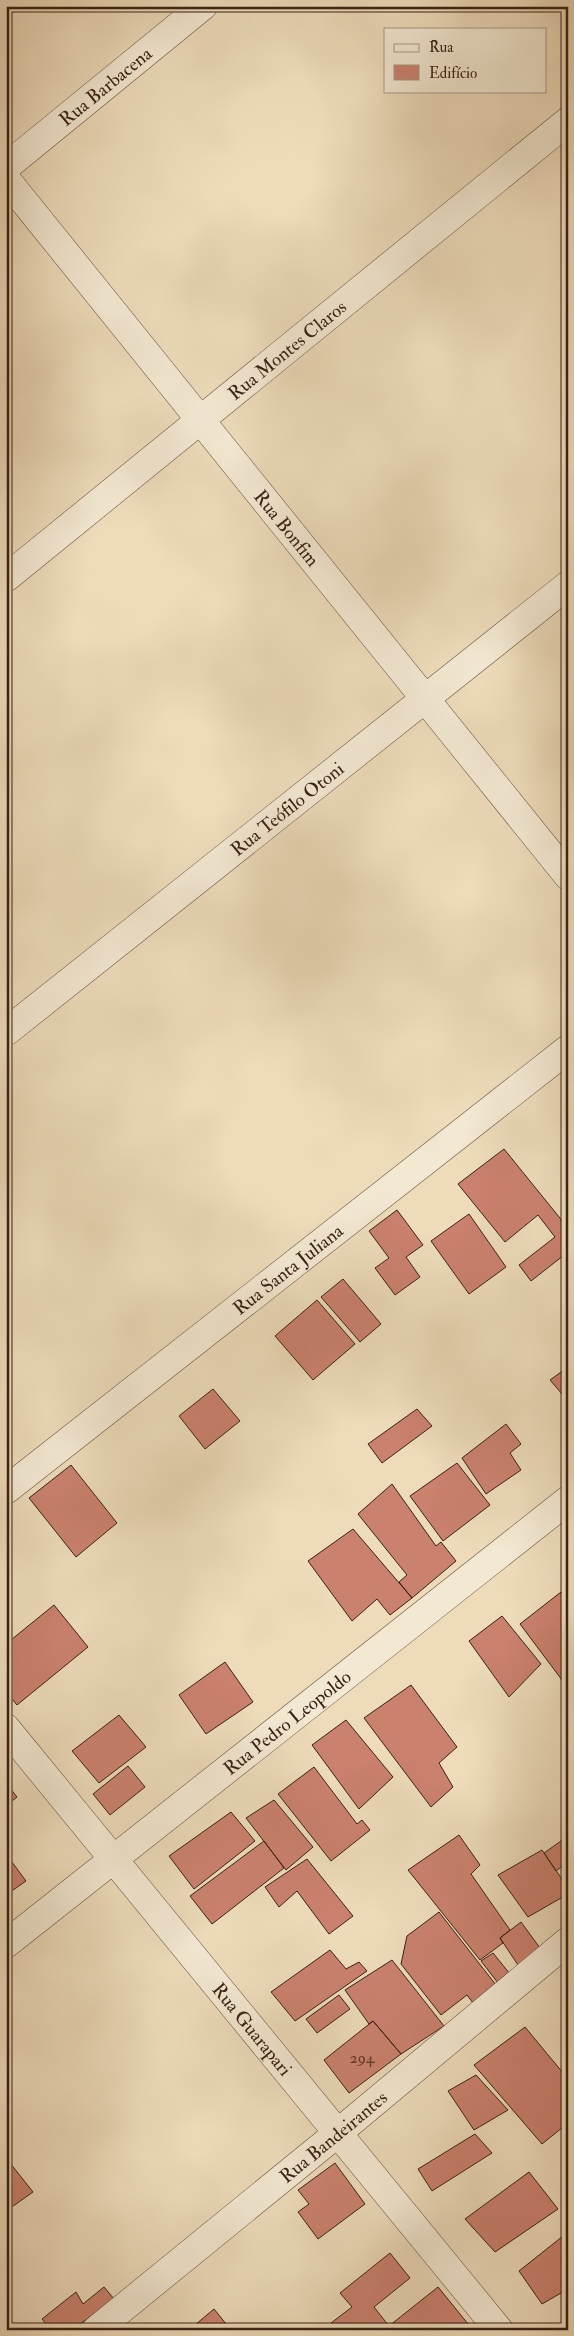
<svg xmlns="http://www.w3.org/2000/svg" width="574" height="2336" font-family="'IM FELL Double Pica',serif">
	<rect width="100%" height="100%" fill="#eddbba"/>
	<filter id="stains"><feTurbulence type="fractalNoise" baseFrequency=".004" numOctaves="4"/><feColorMatrix values="0 0 0 0 .2 0 0 0 0 .09 0 0 0 0 .02 0 0 0 .5 -.17"/></filter>
	<radialGradient id="worn" r=".72"><stop offset=".6" stop-color="#630" stop-opacity="0"/><stop offset="1" stop-color="#630" stop-opacity=".3"/></radialGradient>
	<path fill="#ca816e" stroke="#392114" d="M504,1149L568,1228V1252L531,1281L519,1265L555,1237L538,1215L505,1242L458,1184Z
		M397,1210L423,1245L406,1257L420,1277L395,1295L375,1268L389,1258L369,1231Z
		M469,1214L506,1267L469,1294L431,1241Z
		M343,1279L381,1324L360,1342L321,1297Z
		M317,1300L355,1344L313,1380L275,1336Z
		M568,1367V1401L550,1380Z
		M213,1389L240,1421L205,1449L179,1416Z
		M417,1409L432,1426L382,1463L368,1444Z
		M506,1424L521,1444L510,1453L521,1470L486,1494L462,1458Z
		M457,1463L490,1505L443,1541L410,1496Z
		M71,1465L117,1523L76,1557L29,1498Z
		M392,1484L436,1546L441,1542L456,1561L412,1598L399,1582L407,1575L358,1514Z
		M353,1529L412,1598L390,1615L377,1599L352,1621L308,1561Z
		M561,1592L568,1600V1688L520,1624Z
		M54,1605L88,1647L17,1705L6,1692V1644Z
		M502,1616L541,1664L509,1697L469,1641Z
		M225,1662L253,1702L206,1734L179,1695Z
		M411,1685L457,1747L439,1763L453,1787L431,1807L364,1718Z
		M119,1715L146,1747L99,1783L72,1751Z
		M346,1720L393,1777L359,1809L312,1745Z
		M128,1766L145,1787L110,1815L93,1794Z
		M314,1767L357,1824L362,1820L370,1830L331,1861L278,1794Z
		M6,1783L17,1797L6,1806Z
		M274,1800L313,1847L286,1870L246,1818Z
		M231,1812L255,1841L194,1889L169,1856Z
		M459,1835L480,1865L471,1874L510,1930L500,1938L503,1943L480,1960L408,1870Z
		M568,1836V1862L556,1871L544,1853Z
		M264,1841L284,1868L212,1924L190,1896Z
		M542,1850L568,1888V1894L528,1917L498,1875Z
		M6,1854L26,1881L6,1895Z
		M307,1859L353,1916L329,1934L297,1891L279,1907L265,1887Z
		M439,1912L496,1985L473,2003L467,1995L441,2015L401,1964L407,1936Z
		M521,1922L540,1948L518,1965L500,1938Z
		M330,1950L346,1969L359,1962L367,1971L295,2021L271,1992Z
		M493,1953L510,1974L498,1983L481,1961Z
		M392,1960L444,2026L401,2054L373,2021L369,2024L345,1990Z
		M339,1995L350,2009L317,2033L306,2019Z
		M373,2021L401,2054L349,2093L324,2060Z
		M525,2027L568,2079V2123L542,2144L474,2065Z
		M476,2075L508,2110L474,2130L448,2091Z
		M475,2134L492,2153L432,2191L418,2169Z
		M6,2158L33,2192L6,2211Z
		M335,2163L365,2204L318,2239L298,2212L309,2204L298,2190Z
		M529,2172L558,2209L495,2252L465,2219Z
		M563,2236L568,2242V2270L563,2276L568,2289L542,2304L519,2271Z
		M390,2253L410,2278L374,2307L389,2326L384,2330H337L331,2323L352,2307L340,2293Z
		M104,2287L114,2299L72,2330H51L42,2319L76,2292L83,2304Z
		M438,2287L473,2330H384L389,2326Z
		M214,2309L231,2330H189Z"/>
	<g fill="none" stroke-linecap="round" stroke-linejoin="round">
		<g stroke="#66503e" stroke-width="29">
			<g id="minor">
				<path id="s1" d="M6,167L203,6"/>
				<path id="s2" d="M6,179L568,876"/>
				<path id="s3" d="M6,578L568,121"/>
				<path id="s4" d="M6,1032L568,585"/>
				<path id="s5" d="M6,1490L568,1049"/>
				<path id="s6" d="M6,1728L499,2330"/>
				<path id="s7" d="M6,1944L568,1500"/>
				<path id="s8" d="M96,2330L339,2132L568,1941"/>
			</g>
		</g>
		<use href="#minor" stroke="#f3e8d2" stroke-width="28"/>
	</g>
	<g text-anchor="middle" stroke-width="4" stroke-linejoin="round" paint-order="stroke">
		<g font-size="16" fill="#5d392a">
			<text x="362" y="2063">294</text>
		</g>
		<g font-size="19" fill="#392114" stroke="#f3e8d2">
			<text dy="7" stroke="none"><textPath href="#s1" startOffset="128">Rua Barbacena</textPath></text>
			<text dy="7" stroke="none"><textPath href="#s3" startOffset="362">Rua Montes Claros</textPath></text>
			<text dy="7" stroke="none"><textPath href="#s2" startOffset="448">Rua Bonfim</textPath></text>
			<text dy="7" stroke="none"><textPath href="#s4" startOffset="359">Rua Teófilo Otoni</textPath></text>
			<text dy="7" stroke="none"><textPath href="#s5" startOffset="358">Rua Santa Juliana</textPath></text>
			<text dy="7" stroke="none"><textPath href="#s7" startOffset="358">Rua Pedro Leopoldo</textPath></text>
			<text dy="7" stroke="none"><textPath href="#s6" startOffset="389">Rua Guarapari</textPath></text>
			<text dy="7" stroke="none"><textPath href="#s8" startOffset="306">Rua Bandeirantes</textPath></text>
		</g>
	</g>
	<rect width="574" height="2336" fill="none" stroke="#eddbba" stroke-width="25"/>
	<rect x="8" y="8" width="559" height="2321" fill="none" stroke="#392114" stroke-width="2.5"/>
	<rect x="12" y="12" width="549" height="2311" fill="none" stroke="#392114"/>
	<rect x="384" y="28" width="162" height="65" fill="#f3e8d2" stroke="#a99886"/>
	<rect x="394" y="44" width="25" height="8" fill="#f3e8d2" stroke="#a99886"/>
	<text x="429" y="52" font-size="15" fill="#392114">Rua</text>
	<rect x="394" y="65" width="25" height="15" fill="#ca816e" stroke="#a99886"/>
	<text x="429" y="78" font-size="15" fill="#392114">Edifício</text>
	<rect width="100%" height="100%" filter="url(#stains)"/>
	<rect width="100%" height="100%" fill="url(#worn)"/>
</svg>
